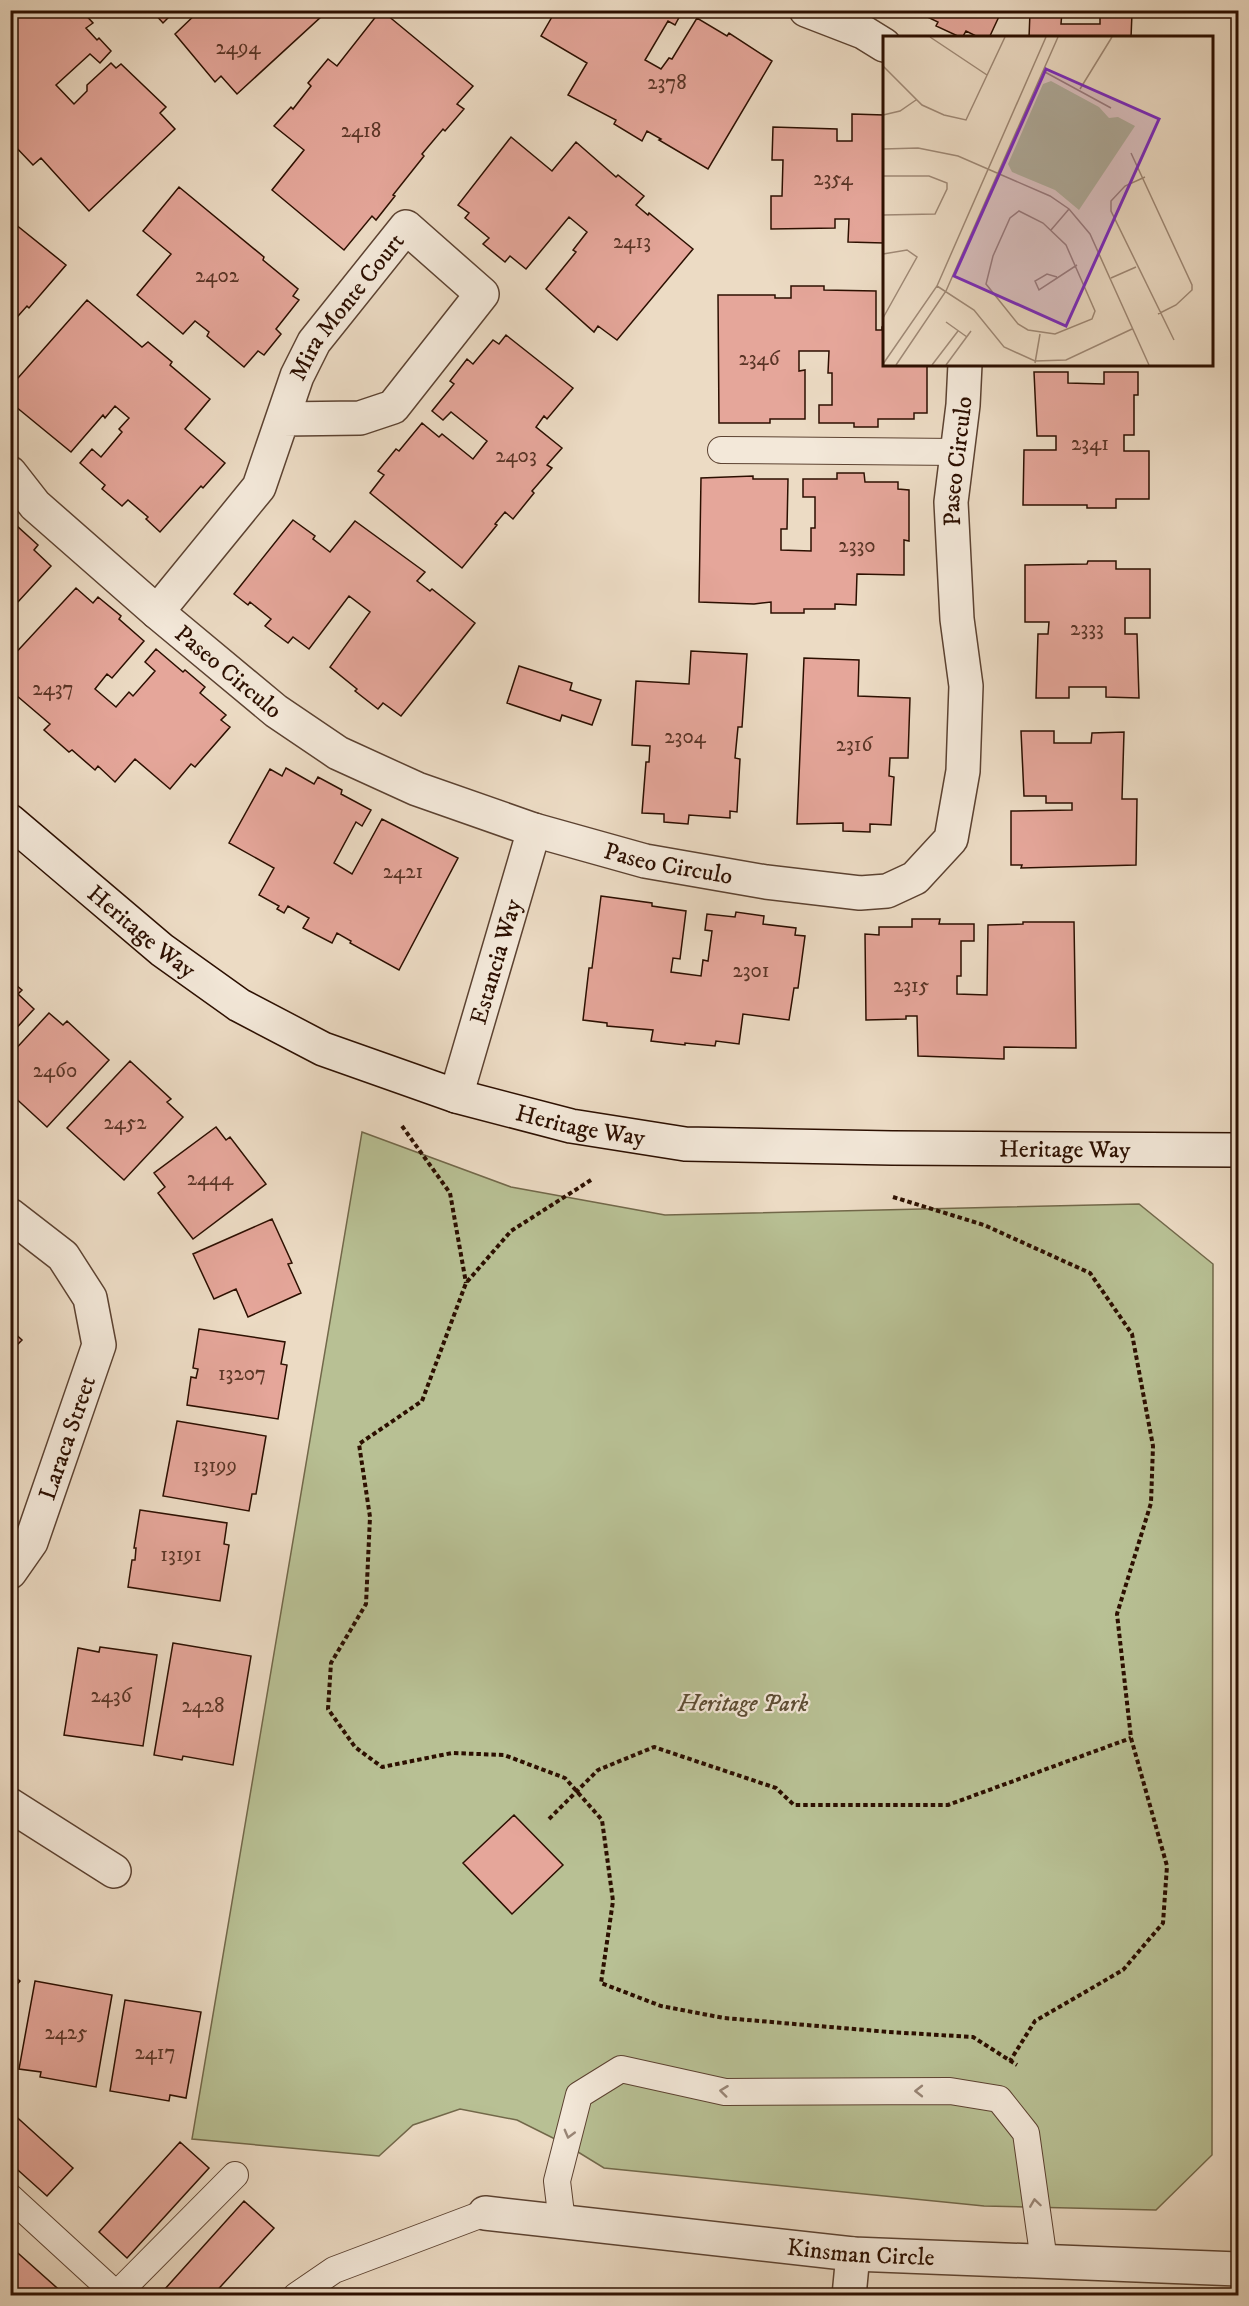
<svg xmlns="http://www.w3.org/2000/svg" width="1249" height="2306" font-family="'IM FELL DW Pica',serif">
	<rect width="100%" height="100%" fill="#ecdbc4"/>
	<filter id="stains"><feTurbulence type="fractalNoise" baseFrequency=".00333" numOctaves="4"/><feColorMatrix values="0 0 0 0 .2 0 0 0 0 .09 0 0 0 0 .02 0 0 0 .5 -.17"/></filter>
	<radialGradient id="worn" r=".72"><stop offset=".6" stop-color="#630" stop-opacity="0"/><stop offset="1" stop-color="#630" stop-opacity=".3"/></radialGradient>
	<path fill="#b8c094" stroke="#72684a" stroke-width="1.5" d="M362,1132L511,1187L665,1215L1139,1204L1213,1264L1212,2155L1156,2210L984,2206L604,2168L565,2144L517,2120L460,2109L413,2125L379,2156L192,2139Z"/>
	<path fill="#e5a69a" stroke="#2c0f00" stroke-width="1.5" d="M10,10H81L93,23L86,28L97,40L99,38L111,51L100,63L90,54L56,85L74,104L87,91V85L111,63L116,68L121,64L166,107L160,113L175,129L89,211L41,158L33,165L11,142L14,138L10,135Z
		M176,10L163,23L154,13L155,10Z
		M200,10H320L323,15L237,94L221,76L215,82L175,34Z
		M381,10L473,86L457,104L464,109L445,131L443,129L422,154L424,156L393,195L395,196L376,220L372,216L344,250L272,190L304,150L274,126L291,107L293,109L311,86L308,83L328,59L337,66Z
		M556,10H683L675,25L668,21L645,60L661,69L669,58L672,59L697,18L727,36L729,33L772,61L708,169L659,140L661,139L647,131L642,141L614,124L616,120L568,95L587,63L541,36Z
		M913,10H1002L989,38H980L966,31L962,38L936,26L938,22Z
		M1030,12H1062L1061,24H1100V12L1132,13L1131,38H1029Z
		M852,114L884,115V243L848,242L849,219H835V228L771,229V196H782L783,160H772L773,127L837,129V141H852Z
		M511,137L552,171L576,142L616,177L618,175L644,196L636,205L648,215L649,213L693,249L617,340L598,326L594,332L546,289L576,252L573,250L587,232L569,217L526,269L510,256L505,262L483,244L489,238L465,218L469,213L458,205Z
		M179,187L264,257L263,260L298,289L293,296L299,300L276,329L281,334L264,355L258,351L244,367L207,336L209,332L195,321L183,334L137,295L171,254L143,231Z
		M10,205L17,211L10,218Z
		M10,220L66,265L29,308L27,306L10,325Z
		M791,286H824V290L876,291V330H882V327H884V364H927V413H914V419H878V427H854V423H819V405H832V373H828L829,351H799V371L805,370V419H770V423H719L718,295H775V298H791Z
		M87,300L142,347L148,342L172,362L170,365L210,399L185,429L225,463L203,488L201,486L160,532L146,519L148,517L128,500L122,506L102,489L105,485L80,463L92,449L101,457L122,432L119,429L129,418L115,406L105,418L103,415L71,452L10,402V387Z
		M506,335L573,388L547,419L544,416L536,427L562,448L547,465L552,468L532,491L534,493L513,519L505,512L495,524L497,525L462,568L370,493L384,475L378,471L396,449L399,451L422,423L439,437L442,434L473,459L487,441L451,412L443,420L432,411L454,384L450,381L467,359L473,364L493,340L499,344Z
		M1034,372H1068V383L1104,384V372H1138V395H1134V435H1124V451H1149V499H1116V508H1087V505H1023L1024,450H1056V436H1037Z
		M837,473H864L865,482H898V489L909,490V541L904,540V575L857,574L856,605L835,604V609H804V613H771V602L754,604L699,602L701,478L753,476V479H788L787,529H781V550L811,551V528H815V497H803V479H837Z
		M293,520L315,536L313,539L330,552L355,521L425,572L417,581L430,591L432,589L475,623L401,716L383,703L378,709L355,691L357,689L330,667L370,612L349,596L309,649L293,637L288,643L265,626L271,619L250,602L248,605L234,594Z
		M10,524L16,528L18,527L38,545L34,550L51,566L17,603L10,597Z
		M1088,561H1116V569H1150V618H1125V634H1137L1139,698L1106,697V687H1069V698H1036L1038,634H1048L1049,622H1025V565L1087,564Z
		M76,588L93,603L98,597L121,616L119,619L144,641L112,678L107,674L95,689L116,707L129,692L133,696L155,671L145,662L156,649L183,672L185,670L205,687L200,693L226,715L221,720L230,727L195,767L191,764L170,789L135,759L115,782L98,766L95,770L72,750L69,752L44,730L50,724L10,690V659Z
		M691,651L747,654L742,727H738L735,758L740,759L737,812L730,811V818L689,815L688,824L664,822V814L642,813L646,762H649L650,746L632,745L636,681L689,684Z
		M804,658L859,660L858,696L910,698L908,758H890L889,776L894,777L891,825L870,824V832L843,831V823L797,824Z
		M519,666L572,683L570,690L601,700L592,725L562,715L560,721L507,703Z
		M1021,731H1054V743H1091L1092,733L1124,732L1122,799H1137L1136,865L1021,868L1022,865H1011V811L1072,810V803H1046V796H1024Z
		M286,768L314,784L318,777L342,790L341,794L371,810L362,826L356,822L334,863L352,874L382,819L458,858L399,970L350,943L351,941L337,933L332,943L303,928L309,918L288,906L284,913L277,909L279,906L259,895L274,868L229,843L270,769L282,776Z
		M601,896L652,903V906L686,911L680,959L673,958L671,972L701,976L703,960L708,961L712,931L705,930L707,914L735,917L736,912L764,916L763,924L796,928L795,935L805,936L798,988H794L789,1020L743,1014L739,1044L716,1041L715,1046L685,1043V1045L651,1041L653,1030L607,1026V1023L583,1020L589,968H592Z
		M912,919H940L939,924H974V941H961V976H957V994L987,995L988,925L1023,924V922H1074L1076,1048L1004,1047V1059L918,1056L917,1016H906V1019L866,1020L865,934L879,935V927H912Z
		M10,980L22,990L18,994L34,1009L10,1035Z
		M49,1013L63,1025L67,1021L109,1060L47,1127L10,1093V1055Z
		M130,1061L171,1099L167,1102L183,1117L124,1180L67,1128Z
		M216,1127L226,1140L230,1137L266,1184L193,1239L158,1193L165,1187L154,1173Z
		M272,1219L292,1263L288,1264L301,1293L248,1317L236,1289L214,1299L193,1254Z
		M10,1329L22,1340L10,1352Z
		M199,1329L285,1342L281,1364L287,1365L278,1419L187,1405L191,1377L196,1378L198,1369L193,1368Z
		M177,1421L266,1436L256,1494H252L249,1511L163,1496Z
		M140,1510L227,1523L224,1544L229,1545L220,1601L128,1587L132,1560H135L136,1548H134Z
		M173,1643L251,1656L233,1765L183,1756L182,1760L154,1755Z
		M100,1647L157,1655L143,1746L64,1735L78,1648L99,1652Z
		M514,1815L563,1865L512,1914L463,1863Z
		M10,1972L20,1981L10,1992Z
		M35,1981L112,1995L96,2087L40,2077L41,2072L19,2069Z
		M125,2000L201,2012L186,2098L170,2095L169,2101L110,2091Z
		M10,2111L73,2168L47,2196L10,2163Z
		M180,2142L209,2168L127,2258L99,2232Z
		M244,2201L274,2228L212,2296H170L164,2290Z
		M10,2246L65,2295L10,2296Z"/>
	<g fill="none" stroke-linecap="round" stroke-linejoin="round">
		<g stroke="#5c4231" stroke-width="28">
			<path id="lane" d="M721,450L958,452
				M10,2197L118,2296
				M562,2222L557,2181L579,2095L621,2069L725,2092L950,2091L999,2099L1026,2133L1044,2261
				M117,2294L235,2175
				M296,2296L334,2270L485,2213"/>
		</g>
		<g stroke="#5c4231" stroke-width="36">
			<g id="street">
				<path d="M806,10L863,32L884,45"/>
				<path id="s1" d="M10,473L35,505L157,612L276,711L338,753L417,789L534,830L645,861L766,882L860,893L887,891L915,878L951,839L963,771L966,686L957,619L951,502L963,405L965,364"/>
				<path id="s2" d="M157,612L259,487L297,376L314,342L406,227L482,294L393,407L360,418L283,419"/>
				<path id="s3" d="M456,1096L534,830"/>
				<path d="M10,1215L63,1256L90,1298L99,1345L31,1542L10,1572"/>
				<path d="M10,1805L114,1871"/>
				<path id="s4" d="M485,2213L853,2254L1238,2269"/>
				<path d="M849,2296L853,2254"/>
			</g>
		</g>
		<g stroke="#2c0f00" stroke-width="36">
			<g id="secondary">
				<path id="s5" d="M10,821L162,950L239,1005L323,1049L456,1096L571,1126L685,1144L892,1148L1238,1150"/>
			</g>
		</g>
		<path stroke="#2c0f00" stroke-width="4" stroke-dasharray="4.5 3" stroke-linecap="butt" d="M402,1126L450,1193L466,1283
			M591,1180L511,1231L466,1283L422,1401L359,1444L370,1517L366,1604L331,1663L328,1709L355,1747L382,1767L452,1753L504,1755L565,1778L602,1820L613,1901L601,1983L661,2006L724,2018L889,2032L973,2037L1017,2065
			M893,1197L984,1225L1090,1273L1132,1334L1153,1446L1151,1503L1117,1614L1131,1738L1167,1866L1163,1923L1123,1970L1035,2021L1010,2061
			M549,1819L598,1770L654,1747L776,1788L794,1805H948L1131,1738"/>
		<use href="#lane" stroke="#f3e8d9" stroke-width="26"/>
		<use href="#street" stroke="#f3e8d9" stroke-width="33"/>
		<use href="#secondary" stroke="#f3e8d9" stroke-width="33"/>
	</g>
	<defs><path id="oneway-chevron" d="M-2-3.5L2.5 0L-2 3.5" fill="none" stroke-width="1.6" stroke-linecap="round" stroke-linejoin="round" transform="scale(1.5)"/></defs>
	<g stroke="#998677">
		<use href="#oneway-chevron" transform="translate(724 2091) rotate(-173)"/>
		<use href="#oneway-chevron" transform="translate(919 2091) rotate(180)"/>
		<use href="#oneway-chevron" transform="translate(569 2134) rotate(105)"/>
		<use href="#oneway-chevron" transform="translate(1035 2203) rotate(-98)"/>
	</g>
	<g text-anchor="middle" stroke-width="4.5" stroke-linejoin="round" paint-order="stroke">
		<g font-size="21" fill="#5a3526">
			<text x="238" y="54">2494</text>
			<text x="667" y="89">2378</text>
			<text x="361" y="137">2418</text>
			<text x="833" y="185">2354</text>
			<text x="632" y="248">2413</text>
			<text x="217" y="282">2402</text>
			<text x="759" y="365">2346</text>
			<text x="1090" y="450">2341</text>
			<text x="516" y="462">2403</text>
			<text x="857" y="552">2330</text>
			<text x="1087" y="635">2333</text>
			<text x="53" y="695">2437</text>
			<text x="685" y="743">2304</text>
			<text x="854" y="751">2316</text>
			<text x="403" y="878">2421</text>
			<text x="751" y="977">2301</text>
			<text x="911" y="992">2315</text>
			<text x="55" y="1077">2460</text>
			<text x="125" y="1129">2452</text>
			<text x="210" y="1185">2444</text>
			<text x="242" y="1380">13207</text>
			<text x="215" y="1472">13199</text>
			<text x="181" y="1561">13191</text>
			<text x="111" y="1702">2436</text>
			<text x="203" y="1712">2428</text>
			<text x="66" y="2039">2425</text>
			<text x="155" y="2059">2417</text>
		</g>
		<g font-size="24" fill="#2c0f00" stroke="#f3e8d9">
			<text dy="8" stroke="none"><textPath href="#s2" startOffset="364">Mira Monte Court</textPath></text>
			<text dy="8" stroke="none"><textPath href="#s1" startOffset="1467">Paseo Circulo</textPath></text>
			<text dy="8" stroke="none"><textPath href="#s1" startOffset="296">Paseo Circulo</textPath></text>
			<text dy="8" stroke="none"><textPath href="#s1" startOffset="782">Paseo Circulo</textPath></text>
			<text dy="8" stroke="none"><textPath href="#s5" startOffset="172">Heritage Way</textPath></text>
			<text dy="8" stroke="none"><textPath href="#s3" startOffset="140">Estancia Way</textPath></text>
			<text dy="8" stroke="none"><textPath href="#s5" startOffset="658">Heritage Way</textPath></text>
			<text dy="8" stroke="none"><textPath href="#s5" startOffset="1144">Heritage Way</textPath></text>
			<text transform="translate(67 1438) rotate(-71)" y="8">Laraca Street</text>
			<text dy="8" stroke="none"><textPath href="#s4" startOffset="378">Kinsman Circle</textPath></text>
		</g>
		<g font-size="24" font-style="italic" fill="#5d4d34" stroke="#f3e8d9">
			<text x="743" y="1711">Heritage Park</text>
		</g>
	</g>
	<g transform="translate(883 36)">
		<rect width="330" height="330" fill="#ecdbc4"/>
		<path d="M168,45L216,71L226,82L235,81L252,90L196,174L172,154L129,136L125,128L160,48Z" fill="#b8c094"/>
		<path fill="none" stroke="#9f8976" stroke-width="1.5" d="M47,1L104,39M0,30L39,69L61,79L83,84L122,1M160,35L228,72M197,53L229,1M0,79L17,75L33,64M0,113L35,112L75,120L167,160L186,173L207,198L266,329M248,117L309,249V254L293,269L275,278M0,140H46L64,147V153L52,178L0,179M262,141L242,150L228,165V175L291,304M136,175L160,187L183,209L212,275L209,283L172,298L145,294L135,288L103,248L110,220L127,182ZM168,194L186,173M0,218L24,214L34,221L0,282M174,241L164,238L152,245L156,254L194,229M228,242L253,231M54,250L91,274L121,311L152,325L183,324L249,293M63,286L84,301M152,327L157,298M0,328L54,250L163,1M13,329L63,255L175,1M49,329L75,295M63,329L88,295"/>
		<path fill="#7b2cbf" fill-opacity="0.15" stroke="#7b2cbf" stroke-width="3" d="M163,33L276,83L183,290L71,240Z"/>
		<rect width="330" height="330" fill="none" stroke="#2c0f00" stroke-width="3"/>
	</g>
	<rect width="1249" height="2306" fill="none" stroke="#ecdbc4" stroke-width="36"/>
	<rect x="12" y="12" width="1225" height="2282" fill="none" stroke="#2c0f00" stroke-width="3"/>
	<rect x="18" y="18" width="1213" height="2270" fill="none" stroke="#2c0f00" stroke-width="1.5"/>
	<rect width="100%" height="100%" filter="url(#stains)"/>
	<rect width="100%" height="100%" fill="url(#worn)"/>
</svg>
